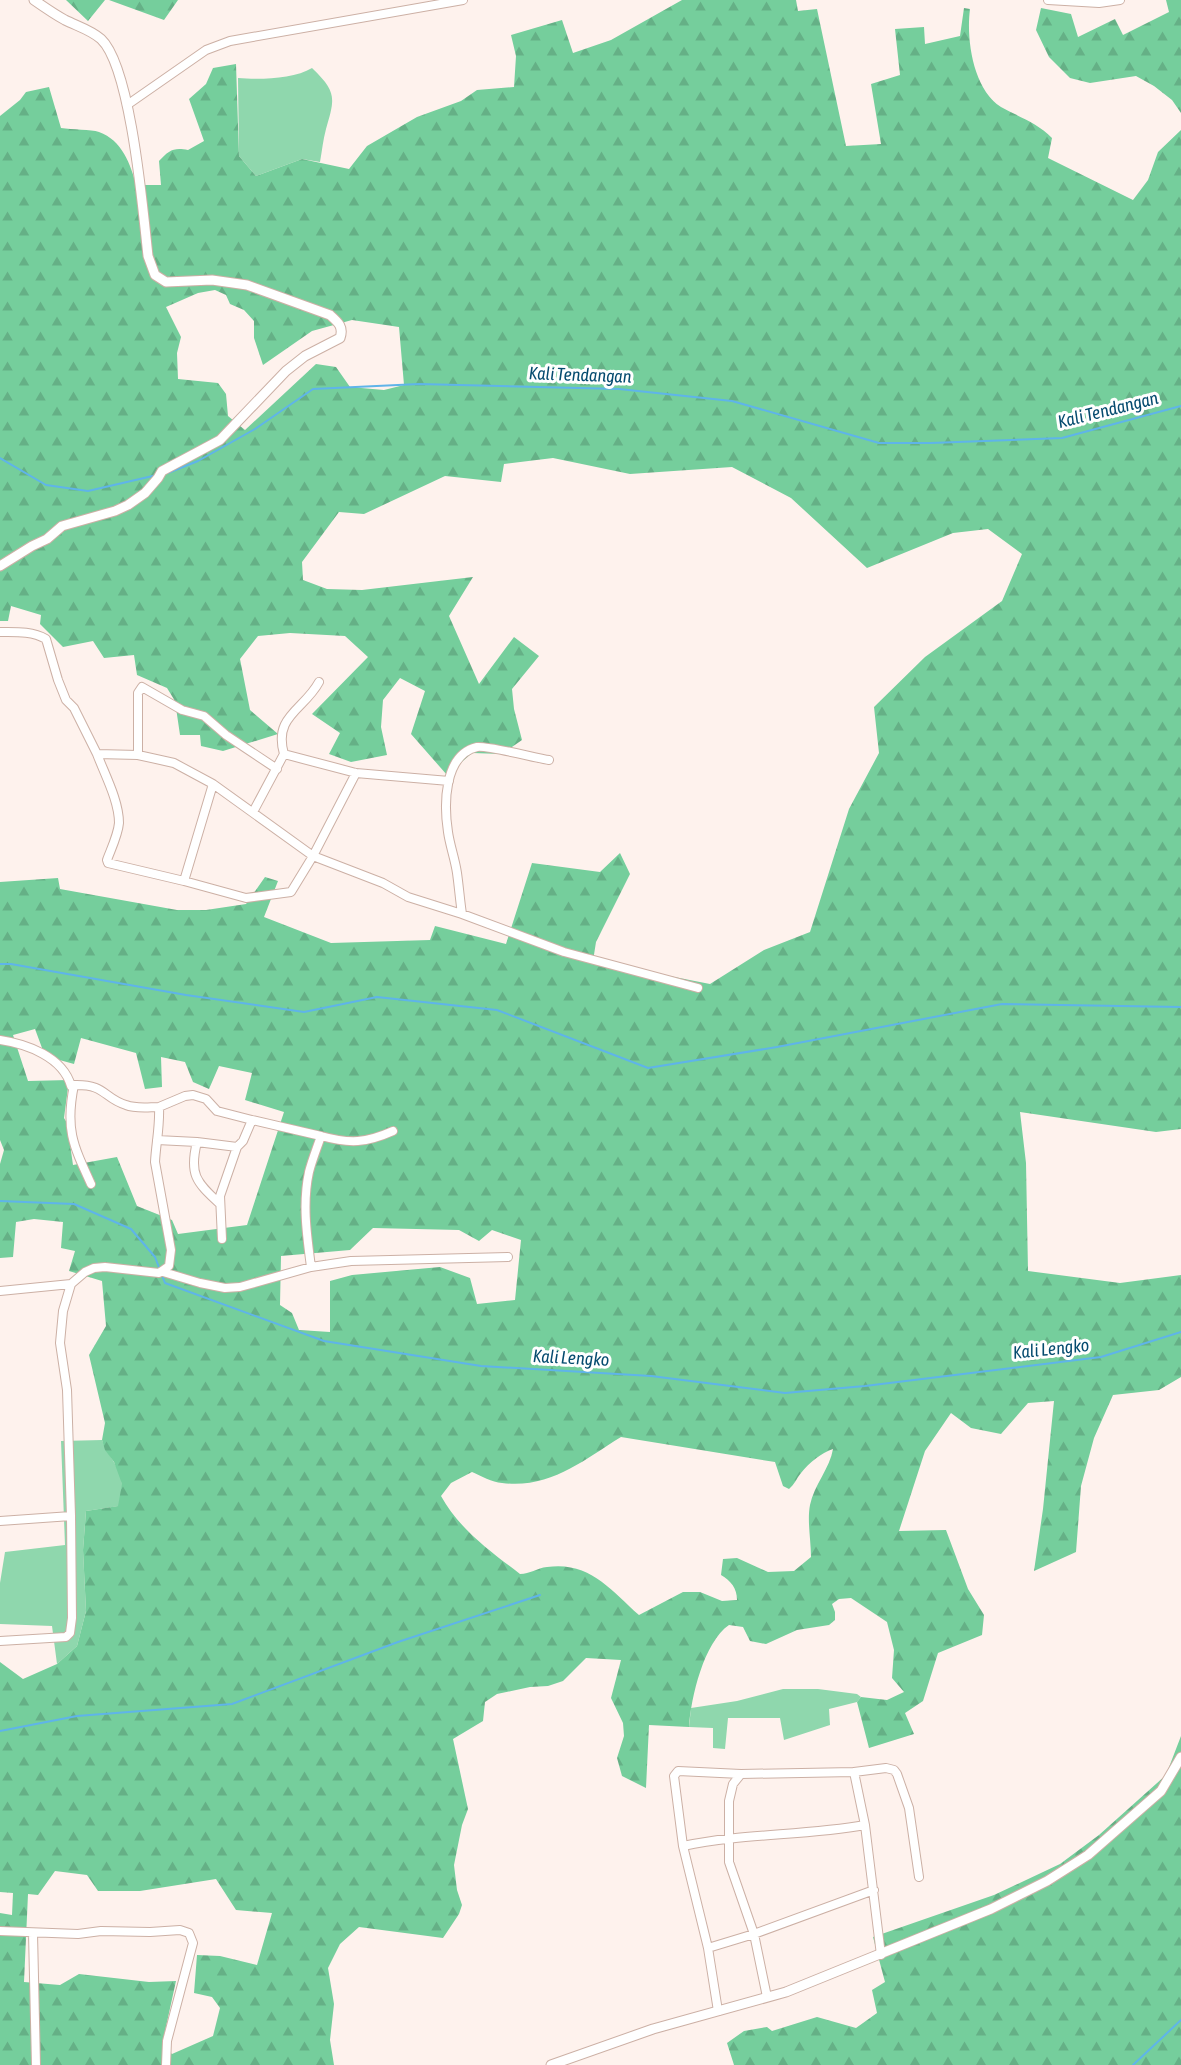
<svg xmlns="http://www.w3.org/2000/svg" width="1181" height="2065" font-family="'Asap Condensed',sans-serif">
	<defs>
		<pattern id="forest-firs" width="22" height="20" patternUnits="userSpaceOnUse" patternTransform="scale(1.5)"><rect width="22" height="20" fill="#75ce9c"/><path d="M5 1l3.5 6h-7zM16 11l3.5 6h-7z" fill="#65b086"/></pattern>
	</defs>
	<rect width="100%" height="100%" fill="#fef2ed"/>
	<path fill="#8fd7ad" d="M312,68C337,92 335,98 326,129C323,140 322,151 320,162L302,159L256,176L239,156L238,78C259,80 294,79 312,68Z
		M102,1440C107,1455 123,1470 122,1486C122,1492 120,1500 119,1506L86,1511L83,1550L86,1611L77,1646L57,1664L52,1626L0,1624V1583L5,1552L65,1545L61,1441Z
		M783,1689H818L857,1694L861,1697L857,1702L829,1709L830,1725L784,1740L780,1718H728L725,1749L713,1748V1728L689,1727L691,1708L737,1701Z"/>
	<path fill="url(#forest-firs)" fill-rule="evenodd" d="M66,0H105L88,21Z
		M109,0H178L164,20Z
		M682,0H796L798,11L817,9L846,146L881,144L871,84L900,75L895,29L924,27L925,44L960,36L964,8L970,9C966,39 973,89 1001,107C1019,117 1038,123 1052,138L1048,158L1133,200L1148,180L1158,152L1181,130V1129L1156,1132L1020,1112L1026,1163L1028,1271L1120,1283L1181,1275V1377L1159,1390L1113,1395L1094,1438L1081,1486L1076,1552L1034,1571L1043,1509L1054,1401L1028,1403L1001,1434L971,1428L951,1413L925,1451L899,1531L946,1530L968,1589L984,1615L982,1635L938,1653L923,1701L905,1713L914,1734L869,1748L857,1702L861,1697L887,1700L904,1692L892,1678L894,1650L887,1622L851,1598L839,1599L832,1604L835,1612V1620L829,1625L797,1630L766,1644L750,1641L743,1627L729,1625C704,1642 691,1697 689,1727L649,1725L646,1788L622,1776L617,1758L624,1736L623,1723L611,1698L621,1660L586,1658L563,1681L548,1686L530,1687L497,1694L485,1702L483,1721L453,1739L468,1809L462,1825L454,1865L457,1890L462,1905L459,1914L443,1938L359,1927L340,1944L328,1968L334,2004L330,2040L334,2065H0V1913L12,1915L13,1893L0,1892V1662L23,1679L57,1664L77,1646L86,1611L83,1550L86,1511L118,1506L122,1484L114,1462L105,1450L102,1440L105,1423L89,1355L106,1326L102,1281L69,1271L75,1251L61,1248L63,1222L34,1219L16,1222L13,1257L0,1258V1164L4,1150L0,1140V882L58,878L60,889L177,910H206L246,904L265,877L278,881L264,917L331,943L430,940L435,926L506,944L532,863L600,872L620,853L630,874L596,942L593,961L710,984L764,950L810,932L849,809L879,753L874,707L925,657L1002,601L1022,554L988,529L953,533L867,568L791,498L732,467L630,474L553,458L504,464L501,482L445,476L364,514L339,512L302,562L303,580L327,589L362,590L473,577L449,616L479,684L514,637L539,656L512,689L514,709L522,740L502,754L472,753L447,775L411,734L425,691L400,678L383,700L381,727L387,755L351,762L329,754L340,733L312,714L368,657L345,636L290,633L258,636L240,659L250,710L278,734L223,751L201,746L200,735H180L175,701L167,688L137,675L134,655L104,658L93,641L63,647L40,624L41,615L11,606L8,621H0V116L20,100L26,92L49,87L61,128C72,130 91,129 99,132C122,140 131,165 136,185H161L159,161C169,150 174,147 188,150L204,141L189,99L206,84L213,68L236,64L239,156L256,176L302,159L349,169L367,146L417,117L461,101L477,90L514,87L516,56L511,35L562,20L573,53L611,40ZM215,290L226,295L230,304L244,310L254,321V338L263,365L312,331L352,320L399,327L404,385L384,390L350,387L336,367L316,364L245,430L228,416L226,394L218,383L178,379L177,353L181,337L166,307L198,293ZM35,1029L45,1056L74,1064L81,1038L136,1053L145,1089L162,1087L161,1057L185,1062L193,1082L209,1089L219,1066L252,1073L245,1100L284,1112L247,1225L178,1234L172,1220L137,1206L117,1157L73,1165L67,1123L64,1118L69,1080L28,1081L13,1035ZM373,1228L459,1230L479,1241L492,1230L521,1240L515,1300L477,1304L470,1278L440,1267L352,1275L330,1281V1332L299,1330L292,1313L280,1305L281,1256L350,1250ZM621,1437L775,1462L783,1486L789,1489C795,1484 796,1479 801,1473C809,1463 821,1453 833,1449C830,1468 814,1485 810,1505C807,1521 811,1540 811,1557L794,1571L768,1572L737,1558L723,1559L721,1575C731,1581 737,1588 737,1600L722,1601L700,1592H683L639,1615C610,1589 589,1561 547,1567C537,1568 530,1574 520,1574C490,1551 459,1529 441,1496L451,1483L472,1472C481,1476 492,1482 502,1483C550,1489 582,1461 621,1437ZM55,1871L87,1875L98,1891H140L216,1879L236,1910L272,1913L257,1965L220,1956L197,1955L194,1993L212,1997L220,2008L213,2036L172,2054L162,2045L176,1981L149,1982L79,1974L60,1985L24,1982L28,1894L38,1895Z
		M1166,0H1181V113L1172,100L1154,86L1136,76L1090,83L1070,78L1049,57L1036,30L1041,8L1071,14L1078,37L1115,19L1123,35L1169,12Z
		M1181,1736V2065H734L727,2043L744,2031L767,2027L772,2031L817,2017L856,2028L877,2013L872,1990L885,1982L873,1937L994,1895L1060,1864L1099,1835L1166,1775Z"/>
	<g fill="none" stroke-linecap="round" stroke-linejoin="round">
		<path stroke="#5fb4e9" stroke-width="2" d="M0,458L46,485L88,491L157,475
			M168,473L198,461L255,429L313,389L419,384L619,389L732,401L879,443H931L1062,438L1181,406
			M0,964H11L186,995L304,1012L377,997L497,1010L648,1068L777,1047L1002,1004L1181,1007
			M0,1201L74,1204L131,1229L155,1257L160,1270
			M162,1275L165,1283L324,1341L481,1366L651,1376L785,1393L865,1386L1101,1357L1181,1332
			M0,1731L77,1716L232,1704L398,1642L540,1595
			M1133,2065L1181,2020"/>
		<g stroke="#ccb0a5" stroke-width="10">
			<path id="minor" d="M1048,0L1099,3L1120,0
				M127,105L206,50L230,41L463,0
				M0,632C16,632 32,631 46,639L58,680L66,700L74,708L97,754L138,755L174,763L213,784L313,856L383,883L408,897L462,914L564,952L698,988
				M97,754C105,775 119,801 119,823C118,835 111,849 107,860L108,863L184,881L213,784
				M284,754C273,716 304,710 319,682
				M138,755V693L142,687L182,710L204,716L226,735L277,769
				M253,812L284,754L356,773L449,781
				M184,881L246,898L291,892L313,856L356,773
				M462,914C460,901 459,887 457,873C455,859 450,846 448,832C444,806 443,755 477,747C486,745 536,758 549,760
				M0,1040C27,1044 63,1057 71,1086L74,1085
				M252,1120L321,1136C317,1148 312,1160 309,1172C302,1204 307,1236 311,1267
				M321,1136C350,1144 366,1143 393,1131
				M157,1140L197,1142L237,1147
				M197,1142C189,1174 196,1182 219,1203
				M91,1184C73,1145 65,1129 74,1085C106,1084 103,1098 126,1105C136,1109 149,1107 159,1107
				M163,1272L200,1283L225,1288L240,1287L311,1267L351,1261L508,1257
				M0,1291L71,1284L85,1272L94,1268L105,1267L159,1273L169,1266L171,1250L155,1162C156,1143 160,1126 159,1107L185,1096L193,1095L206,1099L217,1111L252,1120L243,1141L237,1147L220,1196L222,1239
				M0,1521L71,1516
				M0,1641L66,1637L70,1633L72,1618L71,1516L67,1390L60,1343L63,1311L71,1284
				M854,1772L865,1825
				M683,1846C743,1833 805,1836 865,1825L881,1955
				M0,1931L78,1934L101,1931L150,1932L180,1930L189,1933L193,1943L167,2041L166,2065
				M33,1933L36,2065
				M708,1948L754,1934L874,1890
				M767,1997L754,1934L729,1862V1801L733,1784L741,1774L854,1772L886,1768L894,1770L897,1774L909,1808L919,1877
				M718,2011L708,1948L683,1846L674,1776L678,1771L741,1774"/>
		</g>
		<g stroke="#ccb0a5" stroke-width="11">
			<path id="tertiary" d="M0,566L32,546L47,539L62,526L115,511L128,505L145,493L158,478L162,471L220,440L286,371L305,356L340,338C344,327 338,322 330,315L247,285L212,280L166,282L155,275L148,256C143,211 131,67 101,39C91,30 77,26 65,20C54,14 44,7 34,0
				M551,2065L653,2029L786,1992L991,1909L1047,1881L1088,1855L1161,1791L1181,1757"/>
		</g>
		<use href="#minor" stroke="#fff" stroke-width="8"/>
		<use href="#tertiary" stroke="#fff" stroke-width="9"/>
	</g>
	<g text-anchor="middle" stroke-width="6" stroke-linejoin="round" paint-order="stroke">
		<g font-size="18" font-style="italic" fill="#054b6f" stroke="#fff">
			<text transform="translate(580 375) rotate(2)" y="6">Kali Tendangan</text>
			<text transform="translate(1108 410) rotate(-14)" y="6">Kali Tendangan</text>
			<text transform="translate(1051 1349) rotate(-6)" y="6">Kali Lengko</text>
			<text transform="translate(571 1358) rotate(3)" y="6">Kali Lengko</text>
		</g>
	</g>
</svg>
